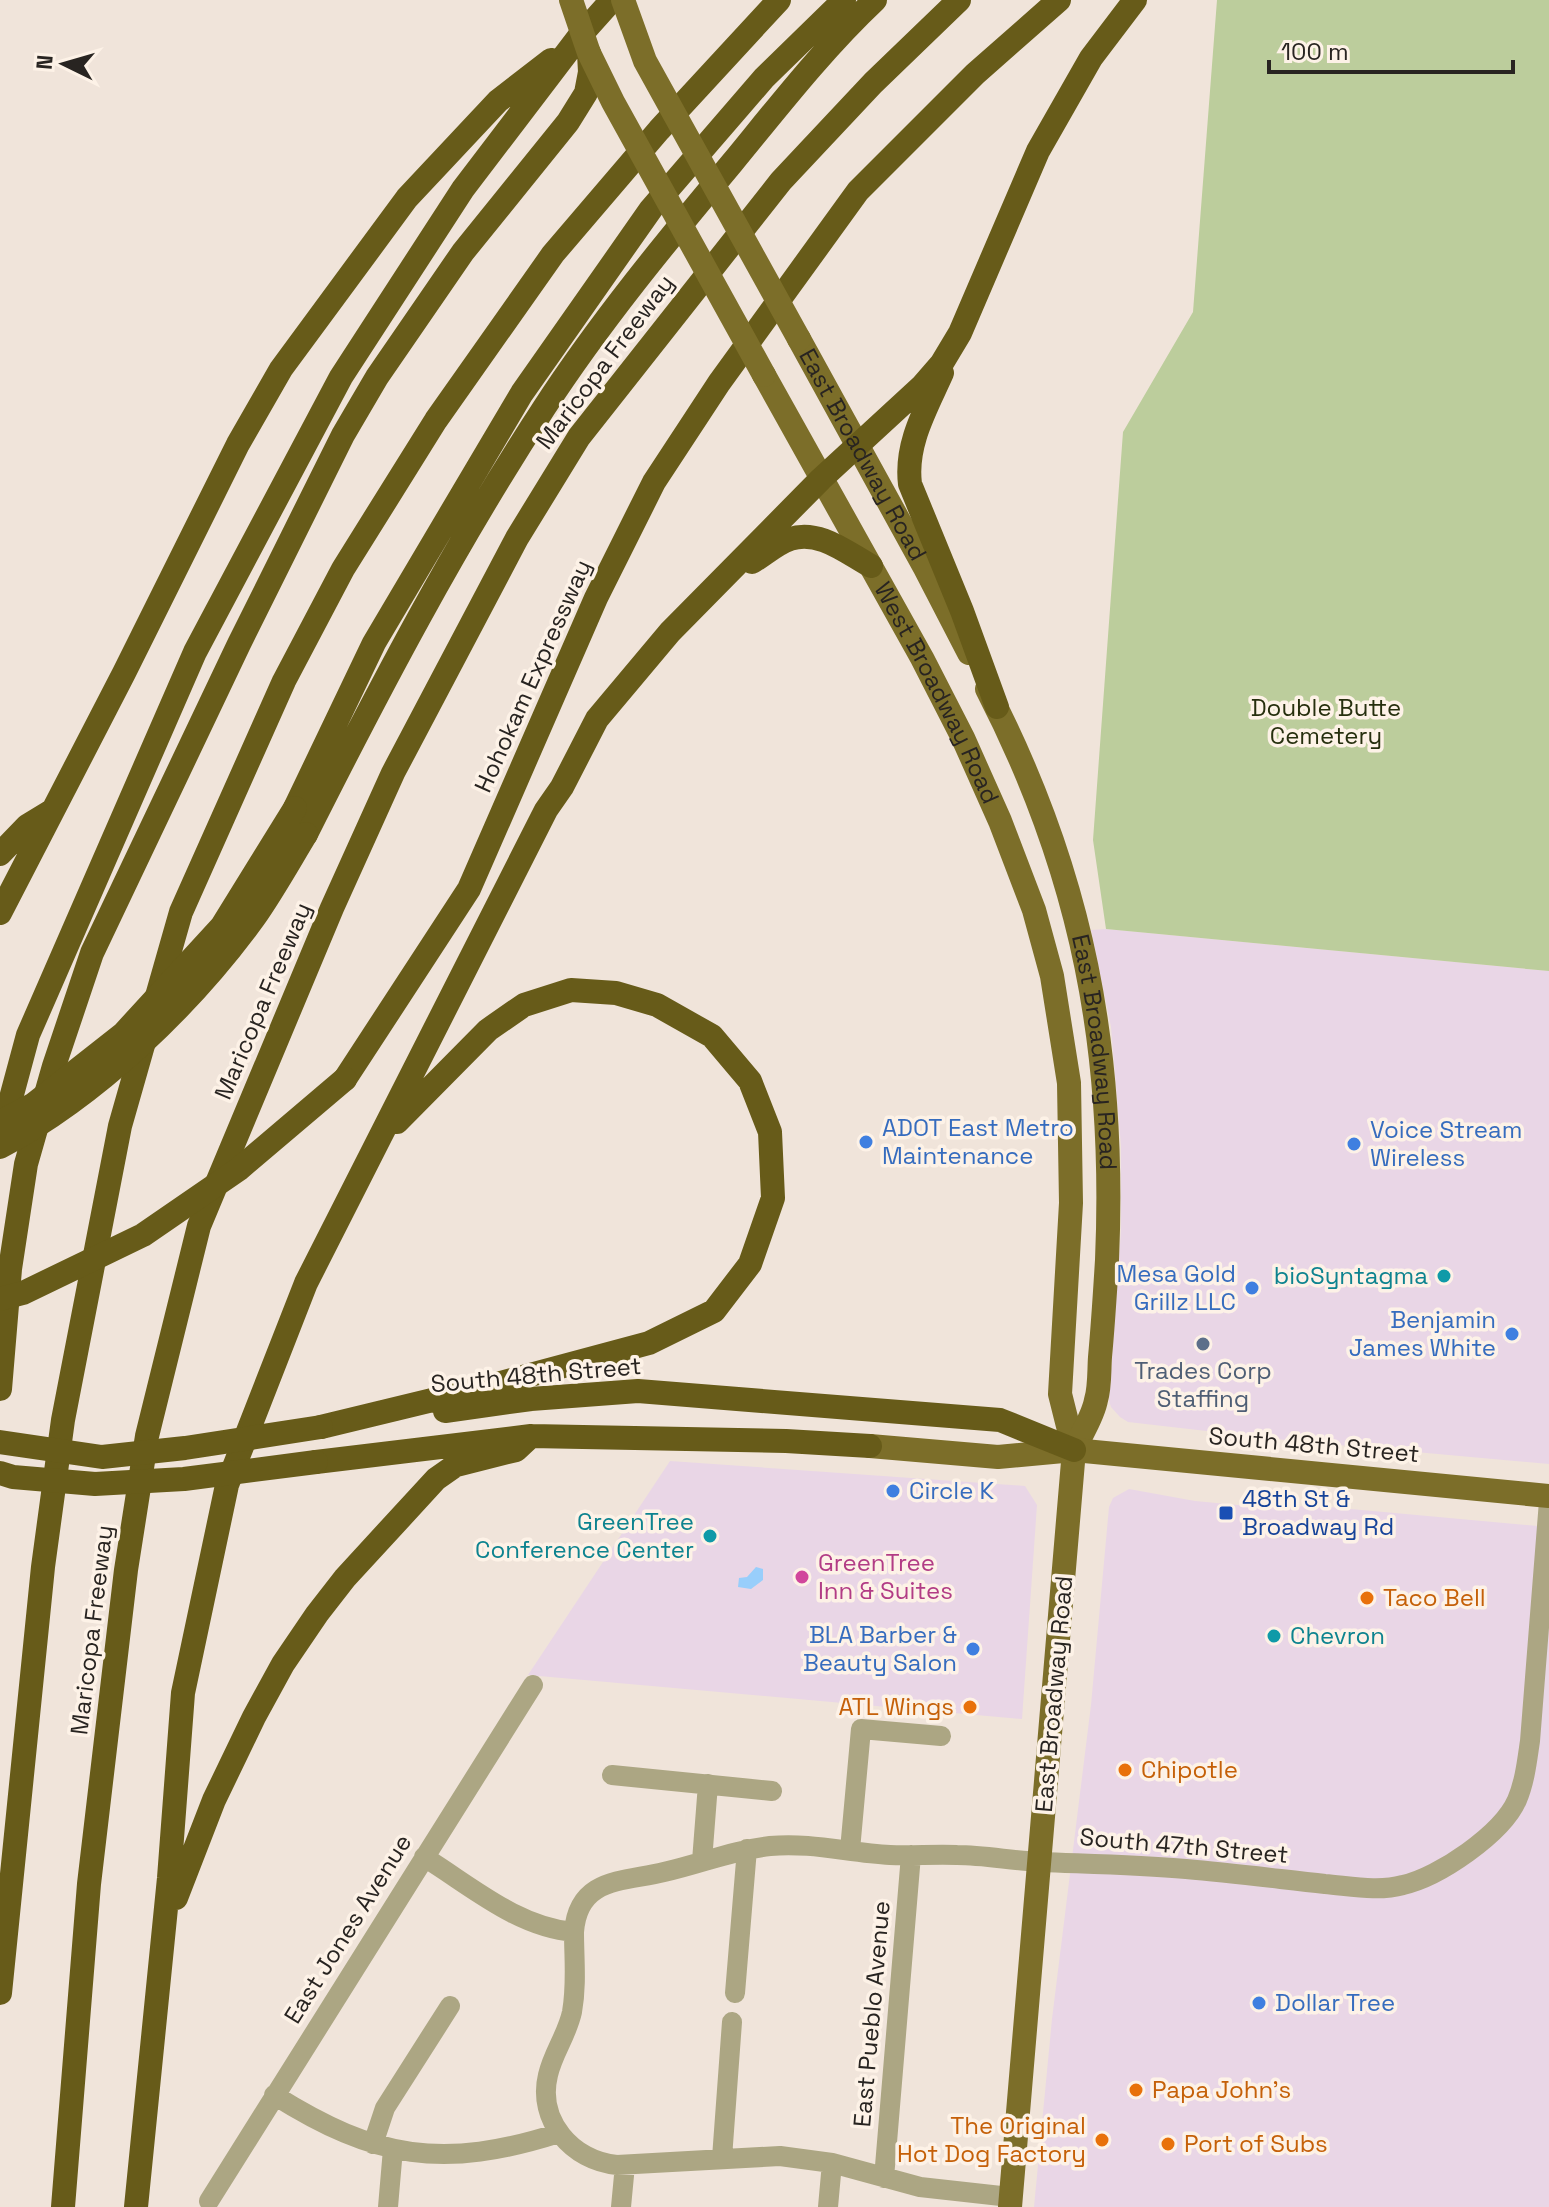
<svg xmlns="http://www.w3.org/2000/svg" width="1549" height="2207" font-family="'Space Grotesk',sans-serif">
	<rect width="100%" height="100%" fill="#f0e4da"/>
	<path fill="#e9d6e6" d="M1106,929L1549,971V1464L1294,1441L1128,1422L1120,1417L1111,1407L1109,1401L1121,1231V1146L1111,1027L1091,930Z
		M670,1461L1025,1486L1037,1505L1022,1719L528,1675Z
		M1129,1489L1195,1501L1258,1507L1318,1506L1549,1527V2207H1034L1052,2019L1091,1705L1109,1507L1113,1498Z"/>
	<path fill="#bccd9c" d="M1217,0H1549V971L1106,929L1093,840L1123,432L1193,312Z"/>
	<path fill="#98cefb" d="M756,1567L763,1569V1580L751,1589L738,1587L739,1578L747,1577Z"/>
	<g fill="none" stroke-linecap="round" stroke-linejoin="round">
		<path stroke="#aca683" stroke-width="20" d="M612,1775L772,1791
			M850,1850L861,1729L941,1736
			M424,1857C471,1886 517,1927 574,1932C578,1877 623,1882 664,1872C700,1864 733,1850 770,1846C811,1842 849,1853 890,1855C912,1856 934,1854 957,1855C985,1855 1013,1861 1041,1862C1090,1864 1138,1865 1186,1869C1233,1873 1279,1879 1325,1884C1350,1886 1378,1892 1403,1885C1439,1877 1502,1834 1517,1800C1525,1781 1527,1761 1530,1741L1549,1501
			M702,1861L708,1784
			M574,1932C574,1959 577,1984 572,2012C567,2035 553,2053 548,2075C537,2120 572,2161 617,2165L780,2156L832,2163L920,2187L1010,2197
			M735,1993L747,1849
			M274,2095C376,2159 443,2170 559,2133
			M373,2144L385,2108L450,2006
			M722,2158L732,2022
			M884,2178L911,1855
			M209,2201L533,1685
			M388,2207L393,2149
			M621,2207L625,2165
			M828,2207L832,2163"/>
		<g stroke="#7c6e29" stroke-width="24">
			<path id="s1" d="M799,339L925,568L969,653"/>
			<path id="s2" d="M764,375L922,658L963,738L1000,821L1034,910L1052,976L1069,1083L1071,1203L1060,1394L1074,1450"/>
			<path id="s3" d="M987,689C1083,875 1116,1052 1107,1260C1105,1293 1103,1325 1100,1357C1099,1371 1100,1387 1096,1400C1093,1417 1081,1434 1074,1450L1010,2207"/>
			<path d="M870,1446L998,1457L1074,1450L1549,1496"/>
		</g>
		<path stroke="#675b19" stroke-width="24" d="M942,373C926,409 905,444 910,484L962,611L997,707
			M752,562C764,555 777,543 790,539C819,529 847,553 871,566
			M295,808L374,643L522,393L651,209L764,78L844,0
			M306,834C379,689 455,544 544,408C600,322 666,242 732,163C778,107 822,50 875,0
			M0,854L27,826L50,812
			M0,913L124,673L238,444L281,369L407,198L498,101L551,60
			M345,1079L469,889L596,598L654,482L719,383L858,191L975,74L1059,0
			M1,1135L28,1035L195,652L341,377L463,189L578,38L612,0
			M0,1389L10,1269L26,1164L54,1066L92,953L239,644L343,435L377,377L463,252L568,122L586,93L590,72L589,53
			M445,1411L531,1399L638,1391L1000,1420L1074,1450
			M321,1427L482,1388L649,1343L714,1311L750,1264L773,1198L770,1132L750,1081L712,1036L657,1005L616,993L571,990L524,1005L488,1030L397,1122
			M316,1462L531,1436L786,1441L870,1446
			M176,1898L214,1800L254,1717L283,1664L317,1614L345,1578L436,1479L456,1465L516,1450L531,1436
			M0,1993L43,1567L63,1420L120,1126L181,912L284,681L343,569L436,420L553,254L659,130L779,0
			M63,2207L89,1884L126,1570L147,1436L199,1226L332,908L393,773L517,538L579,437L781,181L873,83L959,0
			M136,2207L169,1878L183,1693L227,1485L306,1283L546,810L562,787L597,719L670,632L821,479L922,386L942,363L960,333L1038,151L1091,58L1135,0"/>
		<path stroke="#7c6e29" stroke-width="24" d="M571,0L589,53L613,102L764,375
			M623,0L645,61L799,339"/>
		<path stroke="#675b19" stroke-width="24" d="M0,1122L34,1104L123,1034L222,926L295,808
			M0,1147C96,1096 190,1006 254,918C273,891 289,862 306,834
			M0,1299L23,1293L143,1235L239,1169L345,1079
			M0,1442L102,1457L185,1448L321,1427
			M0,1473L13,1477L95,1484L184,1479L316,1462"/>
	</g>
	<g fill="#3f7fe0" stroke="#fdf2e7" stroke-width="3">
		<circle cx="866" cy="1142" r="8"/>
		<circle cx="1354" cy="1144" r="8"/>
		<circle cx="1252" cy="1288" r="8"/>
		<circle cx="1512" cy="1334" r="8"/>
		<circle cx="893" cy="1491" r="8"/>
		<circle cx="973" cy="1649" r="8"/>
		<circle cx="1259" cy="2003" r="8"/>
	</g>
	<g fill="#0f9aa8" stroke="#fdf2e7" stroke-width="3">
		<circle cx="1444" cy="1276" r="8"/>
		<circle cx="710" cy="1536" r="8"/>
		<circle cx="1274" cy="1636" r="8"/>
	</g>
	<circle fill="#5c6f8a" stroke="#fdf2e7" stroke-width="3" cx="1203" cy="1344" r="8"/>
	<rect fill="#1a4fb4" stroke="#fdf2e7" stroke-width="3" x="1218" y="1505" width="16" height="16" rx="4"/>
	<circle fill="#d1479c" stroke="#fdf2e7" stroke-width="3" cx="802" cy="1577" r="8"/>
	<g fill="#e8710a" stroke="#fdf2e7" stroke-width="3">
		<circle cx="1367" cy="1598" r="8"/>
		<circle cx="970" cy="1707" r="8"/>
		<circle cx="1125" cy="1770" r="8"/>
		<circle cx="1136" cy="2090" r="8"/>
		<circle cx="1102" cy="2140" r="8"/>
		<circle cx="1168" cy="2144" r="8"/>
	</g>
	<g text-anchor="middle" stroke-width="7" stroke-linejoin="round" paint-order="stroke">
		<g font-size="24" fill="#282421" stroke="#fdf2e7">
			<text transform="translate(605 362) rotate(-53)" y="8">Maricopa Freeway</text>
			<text dy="8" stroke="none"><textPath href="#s1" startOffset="132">East Broadway Road</textPath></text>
			<text transform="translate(533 676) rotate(-66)" y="8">Hohokam Expressway</text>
			<text dy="8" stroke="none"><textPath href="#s2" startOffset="362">West Broadway Road</textPath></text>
			<text transform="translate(263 1001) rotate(-67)" y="8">Maricopa Freeway</text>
			<text dy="8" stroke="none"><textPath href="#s3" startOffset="382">East Broadway Road</textPath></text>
			<text transform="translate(536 1375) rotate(-5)" y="8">South 48th Street</text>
			<text transform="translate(1314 1445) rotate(5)" y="8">South 48th Street</text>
			<text transform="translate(92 1630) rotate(-83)" y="8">Maricopa Freeway</text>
			<text transform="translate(1054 1694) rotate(-85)" y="8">East Broadway Road</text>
			<text transform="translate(1184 1846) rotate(5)" y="8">South 47th Street</text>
			<text transform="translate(348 1929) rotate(-58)" y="8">East Jones Avenue</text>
			<text transform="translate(872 2014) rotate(-85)" y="8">East Pueblo Avenue</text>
		</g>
		<g font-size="24" fill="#262f0e" stroke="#fdf2e7">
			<text x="1326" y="716">Double Butte<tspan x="1326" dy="28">Cemetery</tspan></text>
		</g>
		<g font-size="24" fill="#366cbe" stroke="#fdf2e7" text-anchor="start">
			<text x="882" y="1136">ADOT East Metro<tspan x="882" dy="28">Maintenance</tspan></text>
			<text x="1370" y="1138">Voice Stream<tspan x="1370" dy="28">Wireless</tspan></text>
			<text x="1236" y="1282" text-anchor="end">Mesa Gold<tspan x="1236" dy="28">Grillz LLC</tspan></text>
			<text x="1496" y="1328" text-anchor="end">Benjamin<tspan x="1496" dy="28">James White</tspan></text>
			<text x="909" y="1499">Circle K</text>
			<text x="957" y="1643" text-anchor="end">BLA Barber &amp;<tspan x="957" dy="28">Beauty Salon</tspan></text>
			<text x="1275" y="2011">Dollar Tree</text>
		</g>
		<g font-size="24" fill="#0d838f" stroke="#fdf2e7" text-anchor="end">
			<text x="1428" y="1284">bioSyntagma</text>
			<text x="694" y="1530">GreenTree<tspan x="694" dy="28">Conference Center</tspan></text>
			<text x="1290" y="1644" text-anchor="start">Chevron</text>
		</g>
		<g font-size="24" fill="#4e5e75" stroke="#fdf2e7">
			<text x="1203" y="1379">Trades Corp<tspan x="1203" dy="28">Staffing</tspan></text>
		</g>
		<g font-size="24" fill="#164399" stroke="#fdf2e7" text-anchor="start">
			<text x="1242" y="1507">48th St &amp;<tspan x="1242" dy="28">Broadway Rd</tspan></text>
		</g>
		<g font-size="24" fill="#b23c85" stroke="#fdf2e7" text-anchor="start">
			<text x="818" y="1571">GreenTree<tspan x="818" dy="28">Inn &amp; Suites</tspan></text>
		</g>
		<g font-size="24" fill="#c56008" stroke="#fdf2e7" text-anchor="start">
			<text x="1383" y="1606">Taco Bell</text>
			<text x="954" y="1715" text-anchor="end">ATL Wings</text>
			<text x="1141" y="1778">Chipotle</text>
			<text x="1152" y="2098">Papa John's</text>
			<text x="1086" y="2134" text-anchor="end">The Original<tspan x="1086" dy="28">Hot Dog Factory</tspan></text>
			<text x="1184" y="2152">Port of Subs</text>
		</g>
	</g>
	<g transform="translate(64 64) rotate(275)" stroke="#fdf2e7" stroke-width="6" paint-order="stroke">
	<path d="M0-6L14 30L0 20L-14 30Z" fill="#282421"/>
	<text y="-12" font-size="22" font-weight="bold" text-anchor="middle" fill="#282421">N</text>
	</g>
	<path d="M1269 60v12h244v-12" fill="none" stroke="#282421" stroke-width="4"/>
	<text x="1281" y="60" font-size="24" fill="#282421" stroke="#fdf2e7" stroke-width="6" paint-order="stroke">100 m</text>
</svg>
